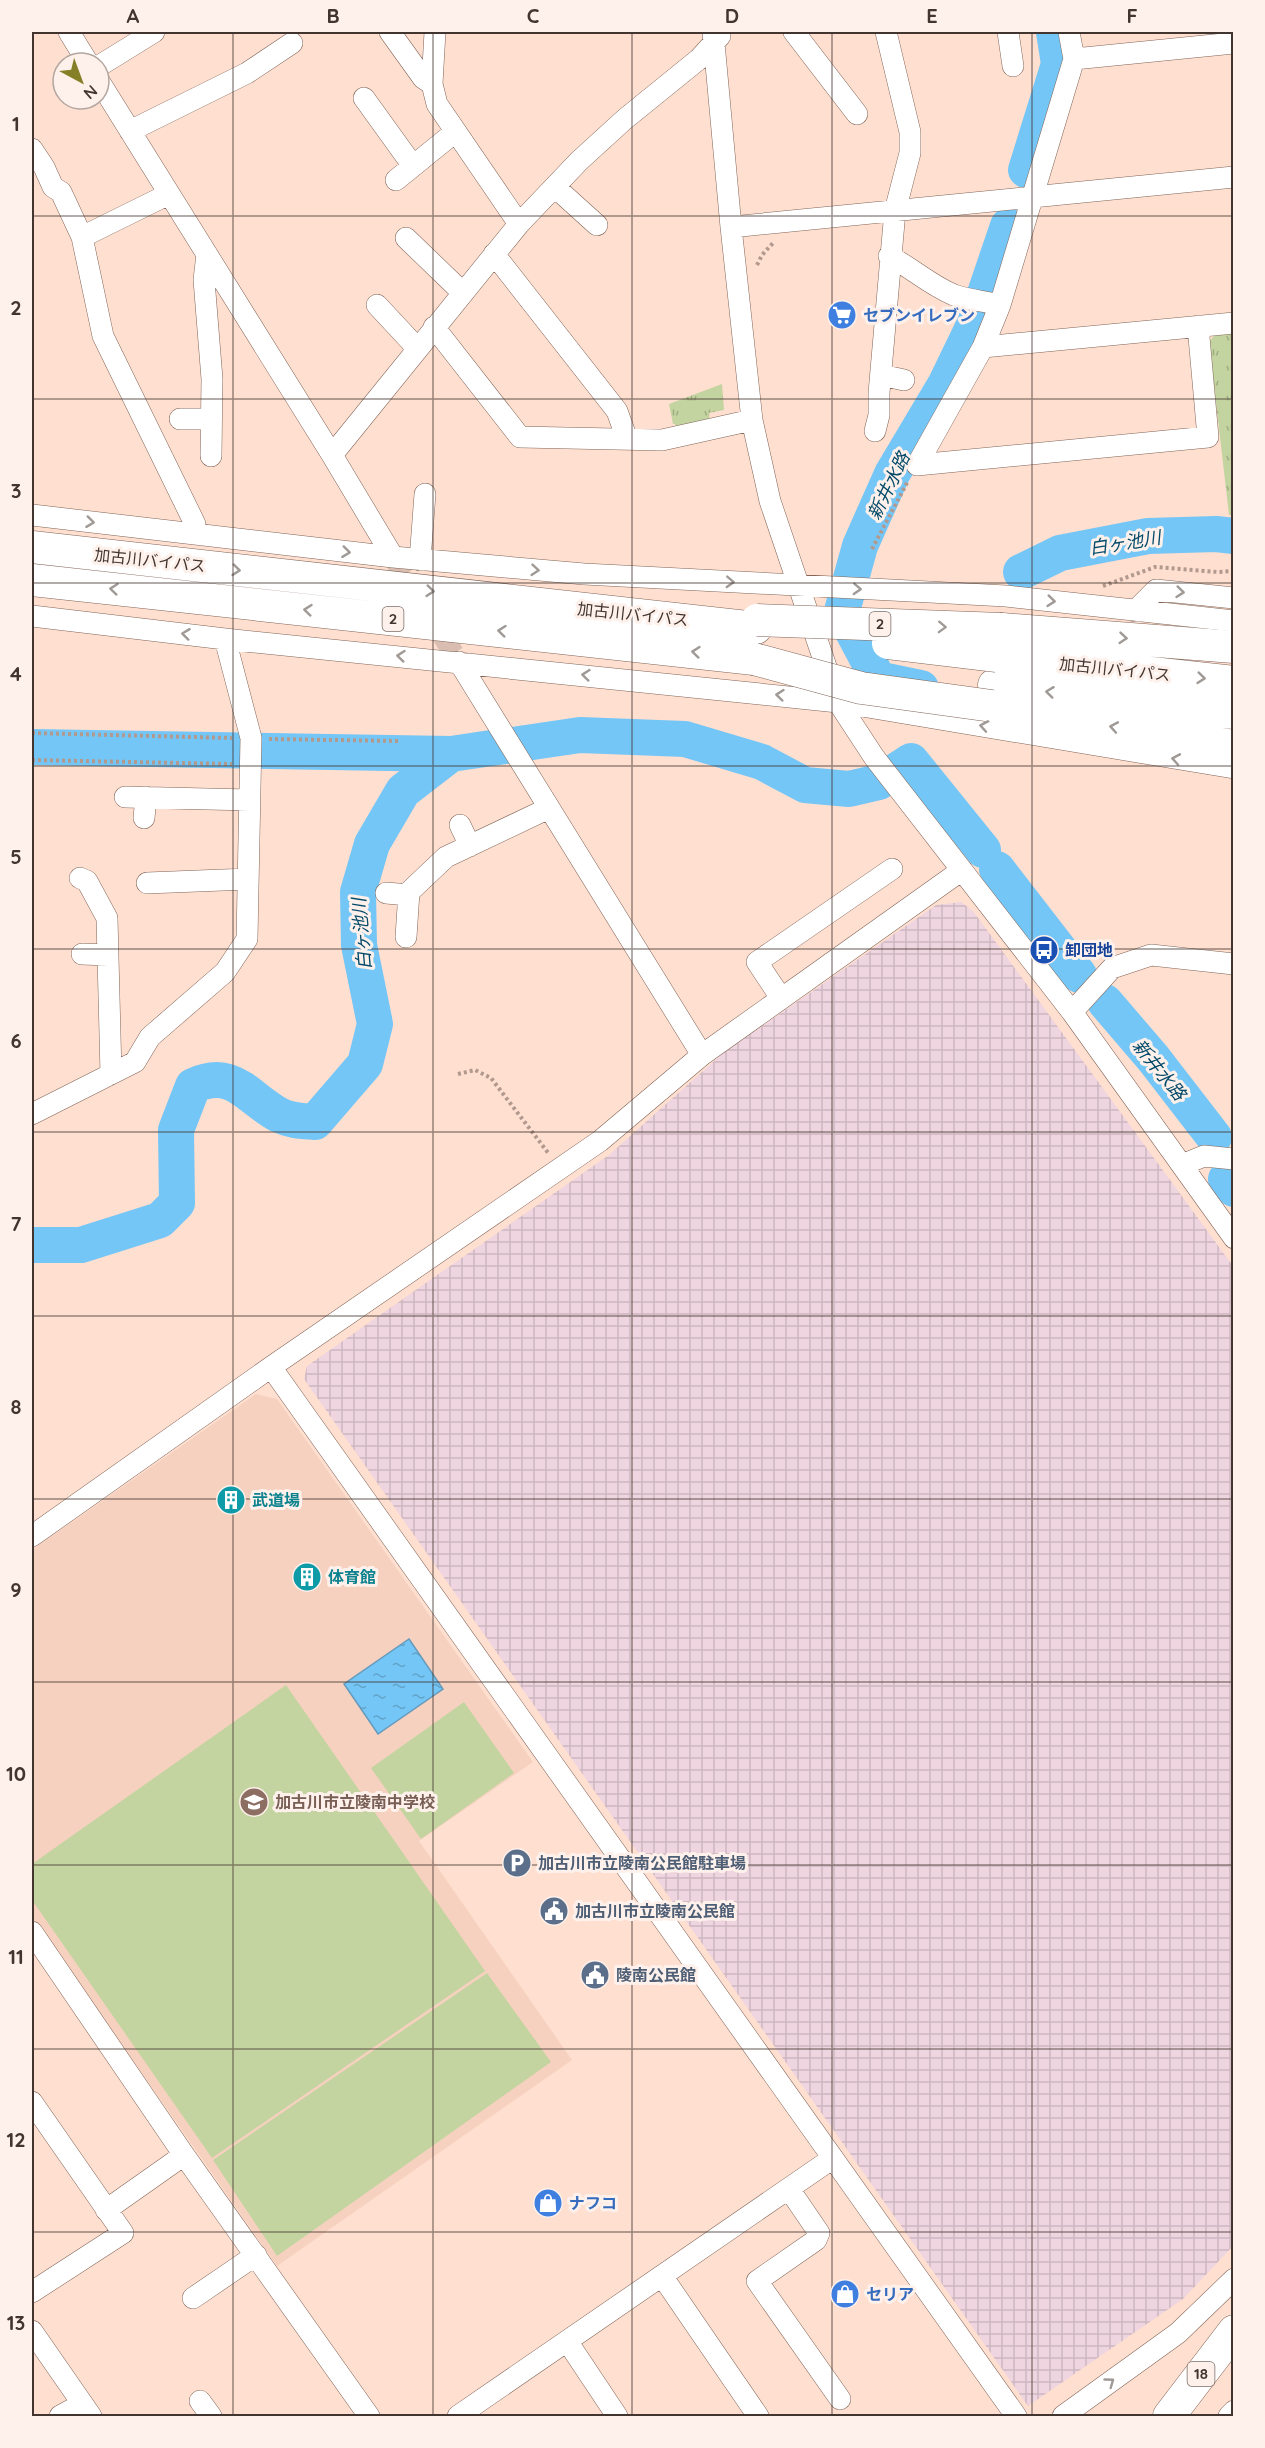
<svg xmlns="http://www.w3.org/2000/svg" width="1265" height="2448" font-family="Quicksand,'Noto Sans JP',sans-serif">
	<defs>
		<pattern id="industrial-grid" width="8" height="8" patternUnits="userSpaceOnUse" patternTransform="scale(1.5)"><rect width="8" height="8" fill="#eed5df"/><path d="M0 4h8M4 0v8" fill="none" stroke="#cdb7c0"/></pattern>
		<pattern id="grass-tufts" width="24" height="20" patternUnits="userSpaceOnUse" patternTransform="scale(1.5)"><rect width="24" height="20" fill="#c3d4a0"/><path d="M3 7l-1-3M5 7V3M7 7l1-3M15 17l-1-3M17 17v-4M19 17l1-3" fill="none" stroke="#a0ad83"/></pattern>
		<pattern id="water-ripples" width="26" height="14" patternUnits="userSpaceOnUse" patternTransform="scale(1.5)"><rect width="26" height="14" fill="#74c6f7"/><path d="M2 4q2-2 4 0t4 0M15 11q2-2 4 0t4 0" fill="none" stroke="#61a2c8"/></pattern>
	</defs>
	<rect width="100%" height="100%" fill="#ffdfd0"/>
	<path fill="url(#industrial-grid)" d="M961,902L973,911L1233,1266V2246L1183,2299L1028,2406L304,1379L307,1366L609,1155L722,1054L936,905Z"/>
	<path fill="#f7d1bf" d="M256,1394L277,1399L533,1762L419,1841L572,2060L277,2266L32,1916V1550Z"/>
	<path fill="url(#grass-tufts)" d="M1233,330V515H1229L1209,342L1217,332Z
		M722,384L724,410L709,413L710,421L676,427L675,424H673L669,404Z"/>
	<path fill="#c3d4a0" d="M286,1685L485,1971L212,2158L32,1900V1864Z
		M464,1702L514,1773L421,1839L371,1768Z
		M487,1973L551,2062L277,2256L213,2160Z"/>
	<path fill="url(#water-ripples)" stroke="#659abb" stroke-width="1.5" d="M409,1639L443,1689L378,1734L344,1684Z"/>
	<g fill="none" stroke-linecap="round" stroke-linejoin="round">
		<path stroke="#74c6f7" stroke-width="36" d="M1026,170L1059,64L1054,32
			M1021,572L1060,553L1148,536L1216,534L1234,536
			M921,688L878,679L842,611L860,546L892,474L945,385L975,323L1008,226
			M32,747L451,754
			M997,869L1079,975
			M1105,1002L1153,1058L1214,1137
			M1226,1179L1234,1189
			M32,1245H81L160,1220L177,1203L176,1130L193,1086C234,1067 247,1098 279,1115C291,1121 302,1121 315,1122L365,1064L375,1024L359,945L358,892L372,844L403,791L451,754L580,735L685,739L762,762L805,785L849,789L879,782L911,761L983,850"/>
		<path stroke="#d9bdb0" stroke-width="21" stroke-dasharray="21 10" stroke-linecap="butt" d="M393,557L459,662"/>
		<g stroke="#806558" stroke-width="22">
			<path id="minor" d="M69,32L88,63
				M390,32L423,78L432,84
				M435,32L432,84L437,104L519,224
				M713,32L731,227L752,420L770,501L838,702L874,757L1072,1012L1234,1238
				M794,32L857,114
				M1008,32L1013,66
				M1074,59L1234,43
				M99,66L154,32
				M99,81L332,455L393,557
				M364,98L413,166
				M130,131L247,73L292,43
				M32,149L44,167L53,187L61,192L82,237L103,336L195,524
				M396,180L455,132
				M555,187L597,225
				M731,227L1234,177
				M82,237L169,194
				M406,238L463,293
				M207,254L204,280L212,379L211,456
				M494,254L617,411L627,439
				M889,256C912,268 930,285 954,295C968,300 985,301 1000,305
				M377,305L417,348
				M434,327L520,437L662,440L752,420
				M983,347L1234,323
				M881,375L904,380
				M180,419H211
				M875,431L879,415V393L895,211L910,153V132L886,32
				M332,455L519,224L579,161L625,119L699,59L720,36
				M917,465L983,347L1000,305L1074,59L1069,32
				M917,465L1208,437L1198,326
				M32,515L393,557L584,574L1006,596L1234,621
				M420,560L425,494
				M1135,611L1156,590L1234,598
				M32,616L225,639L838,702L1234,768
				M459,662L702,1055
				M125,797L249,800
				M144,818L146,797
				M460,825L470,846
				M80,878L87,881L107,918L111,1074
				M147,883L248,879
				M386,893L409,895
				M406,937L409,892L446,857L549,808
				M82,954L108,955
				M781,998L757,962L892,869
				M1072,1012L1112,968L1151,955L1234,964
				M32,1114L135,1062L150,1037L225,972L247,939L251,738L225,639
				M1182,1165L1204,1156L1234,1159
				M271,1367L1016,2416
				M32,1536L271,1367L600,1141L702,1055L962,870
				M32,1932L184,2155L369,2416
				M32,2102L123,2233L32,2292
				M789,2189L819,2233L816,2240L757,2281L840,2399
				M106,2210L184,2155
				M662,2276L758,2416
				M193,2298L256,2255
				M32,2331L91,2416
				M567,2341L617,2416
				M200,2401L211,2416
				M60,2416L82,2404
				M458,2416L833,2158
				M1063,2416L1178,2333L1234,2279
				M1229,2416L1234,2411"/>
		</g>
		<g stroke="#806558" stroke-width="33">
			<path id="highway" d="M32,547L756,628
				M32,580L754,659
				M1002,629L1234,647
				M997,656L1234,682
				M994,685L1234,713
				M992,706L1234,746
				M1169,2416L1234,2331"/>
		</g>
		<path stroke="#b2998e" stroke-width="4" stroke-dasharray="3 3" stroke-linecap="butt" d="M757,265L762,255L773,243
			M872,549L908,481
			M1103,586L1155,567L1218,572L1234,571
			M32,733L232,738
			M269,739L398,741
			M32,760L232,764
			M458,1074L475,1070L491,1078L549,1154"/>
		<use href="#minor" stroke="#fff" stroke-width="21"/>
		<use href="#highway" stroke="#fff" stroke-width="32"/>
		<g stroke="#806558" stroke-width="33" stroke-linecap="butt">
			<path id="highway-bridge" d="M757,620L1002,629
				M888,643L997,656
				M754,659L861,688L992,706"/>
		</g>
		<use href="#highway-bridge" stroke="#fff" stroke-width="32"/>
	</g>
	<defs><path id="oneway-chevron" d="M-2-3.5L2.5 0L-2 3.5" fill="none" stroke-width="1.6" stroke-linecap="round" stroke-linejoin="round" transform="scale(1.5)"/></defs>
	<g stroke="#a09a97">
		<use href="#oneway-chevron" transform="translate(90 522) rotate(7)"/>
		<use href="#oneway-chevron" transform="translate(346 552) rotate(7)"/>
		<use href="#oneway-chevron" transform="translate(236 570) rotate(6)"/>
		<use href="#oneway-chevron" transform="translate(535 570) rotate(5)"/>
		<use href="#oneway-chevron" transform="translate(730 582) rotate(3)"/>
		<use href="#oneway-chevron" transform="translate(114 589) rotate(-174)"/>
		<use href="#oneway-chevron" transform="translate(857 589) rotate(3)"/>
		<use href="#oneway-chevron" transform="translate(430 591) rotate(6)"/>
		<use href="#oneway-chevron" transform="translate(1180 592) rotate(6)"/>
		<use href="#oneway-chevron" transform="translate(1051 601) rotate(6)"/>
		<use href="#oneway-chevron" transform="translate(308 610) rotate(-174)"/>
		<use href="#oneway-chevron" transform="translate(942 627) rotate(2)"/>
		<use href="#oneway-chevron" transform="translate(502 631) rotate(-174)"/>
		<use href="#oneway-chevron" transform="translate(186 634) rotate(-173)"/>
		<use href="#oneway-chevron" transform="translate(1123 638) rotate(5)"/>
		<use href="#oneway-chevron" transform="translate(696 652) rotate(-174)"/>
		<use href="#oneway-chevron" transform="translate(401 656) rotate(-174)"/>
		<use href="#oneway-chevron" transform="translate(586 675) rotate(-174)"/>
		<use href="#oneway-chevron" transform="translate(1201 678) rotate(6)"/>
		<use href="#oneway-chevron" transform="translate(1050 692) rotate(-173)"/>
		<use href="#oneway-chevron" transform="translate(780 695) rotate(-174)"/>
		<use href="#oneway-chevron" transform="translate(984 726) rotate(-170)"/>
		<use href="#oneway-chevron" transform="translate(1114 727) rotate(-170)"/>
		<use href="#oneway-chevron" transform="translate(1176 759) rotate(-170)"/>
		<use href="#oneway-chevron" transform="translate(1110 2382) rotate(-36)"/>
	</g>
	<path fill="none" stroke="#42352f" stroke-width="1.5" stroke-opacity="0.55" d="M233,32V2416M433,32V2416M632,32V2416M832,32V2416M1032,32V2416M32,216H1234M32,399H1234M32,583H1234M32,766H1234M32,949H1234M32,1132H1234M32,1316H1234M32,1499H1234M32,1682H1234M32,1865H1234M32,2049H1234M32,2232H1234"/>
	<defs>
		<g id="supermarket-disc" transform="scale(1.5)"><circle r="9.5" fill="#3f7fe0" stroke="#fef1eb"/><path d="M-6-5.5h2.5l.6 2H6L4.5 2H-2.5L-4.4-4H-6ZM-1.5 3.2a1.3 1.3 0 1 0 .1 0ZM3 3.2a1.3 1.3 0 1 0 .1 0Z" fill="#fff"/></g>
		<g id="bus-disc" transform="scale(1.5)"><circle r="9.5" fill="#1a4fb4" stroke="#fef1eb"/><path d="M-5-6H5V4H4V6H2V4H-2V6H-4V4H-5ZM-3.5-4V0h7V-4ZM-3.5 1.2v1.5H-2V1.2ZM2 1.2v1.5H3.5V1.2Z" fill="#fff"/></g>
		<g id="building-disc" transform="scale(1.5)"><circle r="9.5" fill="#0f9aa8" stroke="#fef1eb"/><path d="M-4-6H4V6H1V3H-1V6H-4ZM-2.5-4.3h1.7v1.8h-1.7ZM.8-4.3h1.7v1.8H.8ZM-2.5-1h1.7V.8h-1.7ZM.8-1h1.7V.8H.8Z" fill="#fff"/></g>
		<g id="school-disc" transform="scale(1.5)"><circle r="9.5" fill="#8d6e63" stroke="#fef1eb"/><path d="M0-5L7-2L0 1L-7-2ZM-4 1L0 2.5L4 1V4Q0 6-4 4Z" fill="#fff"/></g>
		<g id="parking-disc" transform="scale(1.5)"><circle r="9.5" fill="#5c6f8a" stroke="#fef1eb"/><path d="M-3.5-5.5H1a3.5 3.5 0 0 1 0 7H-1V5.5H-3.5ZM-1-3.4V-.6H.8a1.4 1.4 0 0 0 0-2.8Z" fill="#fff"/></g>
		<g id="civic-disc" transform="scale(1.5)"><circle r="9.5" fill="#5c6f8a" stroke="#fef1eb"/><path d="M-.6-6.5H3V-4.5H.6V-3L4-1V1h2V6H-6V1h2V-1L-.6-3ZM-1.2 2.5V6h2.4V2.5Z" fill="#fff"/></g>
		<g id="shop-disc" transform="scale(1.5)"><circle r="9.5" fill="#3f7fe0" stroke="#fef1eb"/><path d="M-5-2.5h2.3a2.7 3.5 0 0 1 5.4 0H5L5.5 6h-11ZM-1.5-2.5h3a1.5 2.3 0 0 0-3 0Z" fill="#fff"/></g>
	</defs>
	<g fill-rule="evenodd">
		<use href="#supermarket-disc" x="842" y="315"/>
		<use href="#bus-disc" x="1044" y="950"/>
		<use href="#building-disc" x="231" y="1500"/>
		<use href="#building-disc" x="307" y="1577"/>
		<use href="#school-disc" x="254" y="1802"/>
		<use href="#parking-disc" x="517" y="1863"/>
		<use href="#civic-disc" x="554" y="1911"/>
		<use href="#civic-disc" x="595" y="1975"/>
		<use href="#shop-disc" x="548" y="2203"/>
		<use href="#shop-disc" x="845" y="2294"/>
	</g>
	<g text-anchor="middle" stroke-width="6" stroke-linejoin="round" paint-order="stroke">
		<g fill="#fef1eb" stroke="#7a6d67" stroke-width="1.5">
			<rect x="382.5" y="607" width="21" height="24" rx="4.5"/>
			<rect x="869.5" y="612" width="21" height="24" rx="4.5"/>
			<rect x="1187.5" y="2362" width="27" height="24" rx="4.5"/>
		</g>
		<g font-size="15" font-weight="bold" fill="#42352f">
			<text x="393" y="624">2</text>
			<text x="880" y="629">2</text>
			<text x="1201" y="2379">18</text>
		</g>
		<g font-size="16" font-weight="bold" fill="#366cbe" stroke="#fef1eb" text-anchor="start">
			<text x="863" y="321">セブンイレブン</text>
			<text x="569" y="2209">ナフコ</text>
			<text x="866" y="2300">セリア</text>
		</g>
		<g font-size="16" fill="#42352f" stroke="#fef1eb">
			<text transform="translate(150 560) rotate(6)" y="6">加古川バイパス</text>
			<text transform="translate(633 614) rotate(6)" y="6">加古川バイパス</text>
			<text transform="translate(1115 669) rotate(6)" y="6">加古川バイパス</text>
		</g>
		<g font-size="16" font-weight="bold" fill="#164399" stroke="#fef1eb" text-anchor="start">
			<text x="1065" y="956">卸団地</text>
		</g>
		<g font-size="16" font-weight="bold" fill="#0d838f" stroke="#fef1eb" text-anchor="start">
			<text x="252" y="1506">武道場</text>
			<text x="328" y="1583">体育館</text>
		</g>
		<g font-size="16" font-weight="bold" fill="#785e54" stroke="#fef1eb" text-anchor="start">
			<text x="275" y="1808">加古川市立陵南中学校</text>
		</g>
		<g font-size="16" font-weight="bold" fill="#4e5e75" stroke="#fef1eb" text-anchor="start">
			<text x="538" y="1869">加古川市立陵南公民館駐車場</text>
			<text x="575" y="1917">加古川市立陵南公民館</text>
			<text x="616" y="1981">陵南公民館</text>
		</g>
		<g font-size="18" font-style="italic" fill="#034a6a" stroke="#fef1eb">
			<text transform="translate(889 486) rotate(-64)" y="6">新井水路</text>
			<text transform="translate(1125 543) rotate(-9)" y="6">白ヶ池川</text>
			<text transform="translate(362 934) rotate(-95)" y="6">白ヶ池川</text>
			<text transform="translate(1159 1070) rotate(51)" y="6">新井水路</text>
		</g>
	</g>
	<rect width="1265" height="2448" fill="none" stroke="#fef1eb" stroke-width="66"/>
	<g transform="translate(81 81) rotate(139)"><circle r="28" fill="#fef1eb" stroke="#b3a6a0" stroke-width="1.5"/>
	<path d="M0-4.5L10 22L0 15L-10 22Z" fill="#858027"/>
	<text y="-9" font-size="16" font-weight="bold" text-anchor="middle" fill="#42352f">N</text>
	</g>
	<rect x="33" y="33" width="1199" height="2382" fill="none" stroke="#42352f" stroke-width="2"/>
	<g font-size="20" text-anchor="middle" font-weight="bold" fill="#42352f">
		<text x="133" y="23">A</text>
		<text x="333" y="23">B</text>
		<text x="533" y="23">C</text>
		<text x="732" y="23">D</text>
		<text x="932" y="23">E</text>
		<text x="1132" y="23">F</text>
		<text x="16" y="131">1</text>
		<text x="16" y="315">2</text>
		<text x="16" y="498">3</text>
		<text x="16" y="681">4</text>
		<text x="16" y="864">5</text>
		<text x="16" y="1048">6</text>
		<text x="16" y="1231">7</text>
		<text x="16" y="1414">8</text>
		<text x="16" y="1597">9</text>
		<text x="16" y="1781">10</text>
		<text x="16" y="1964">11</text>
		<text x="16" y="2147">12</text>
		<text x="16" y="2330">13</text>
	</g>
</svg>
